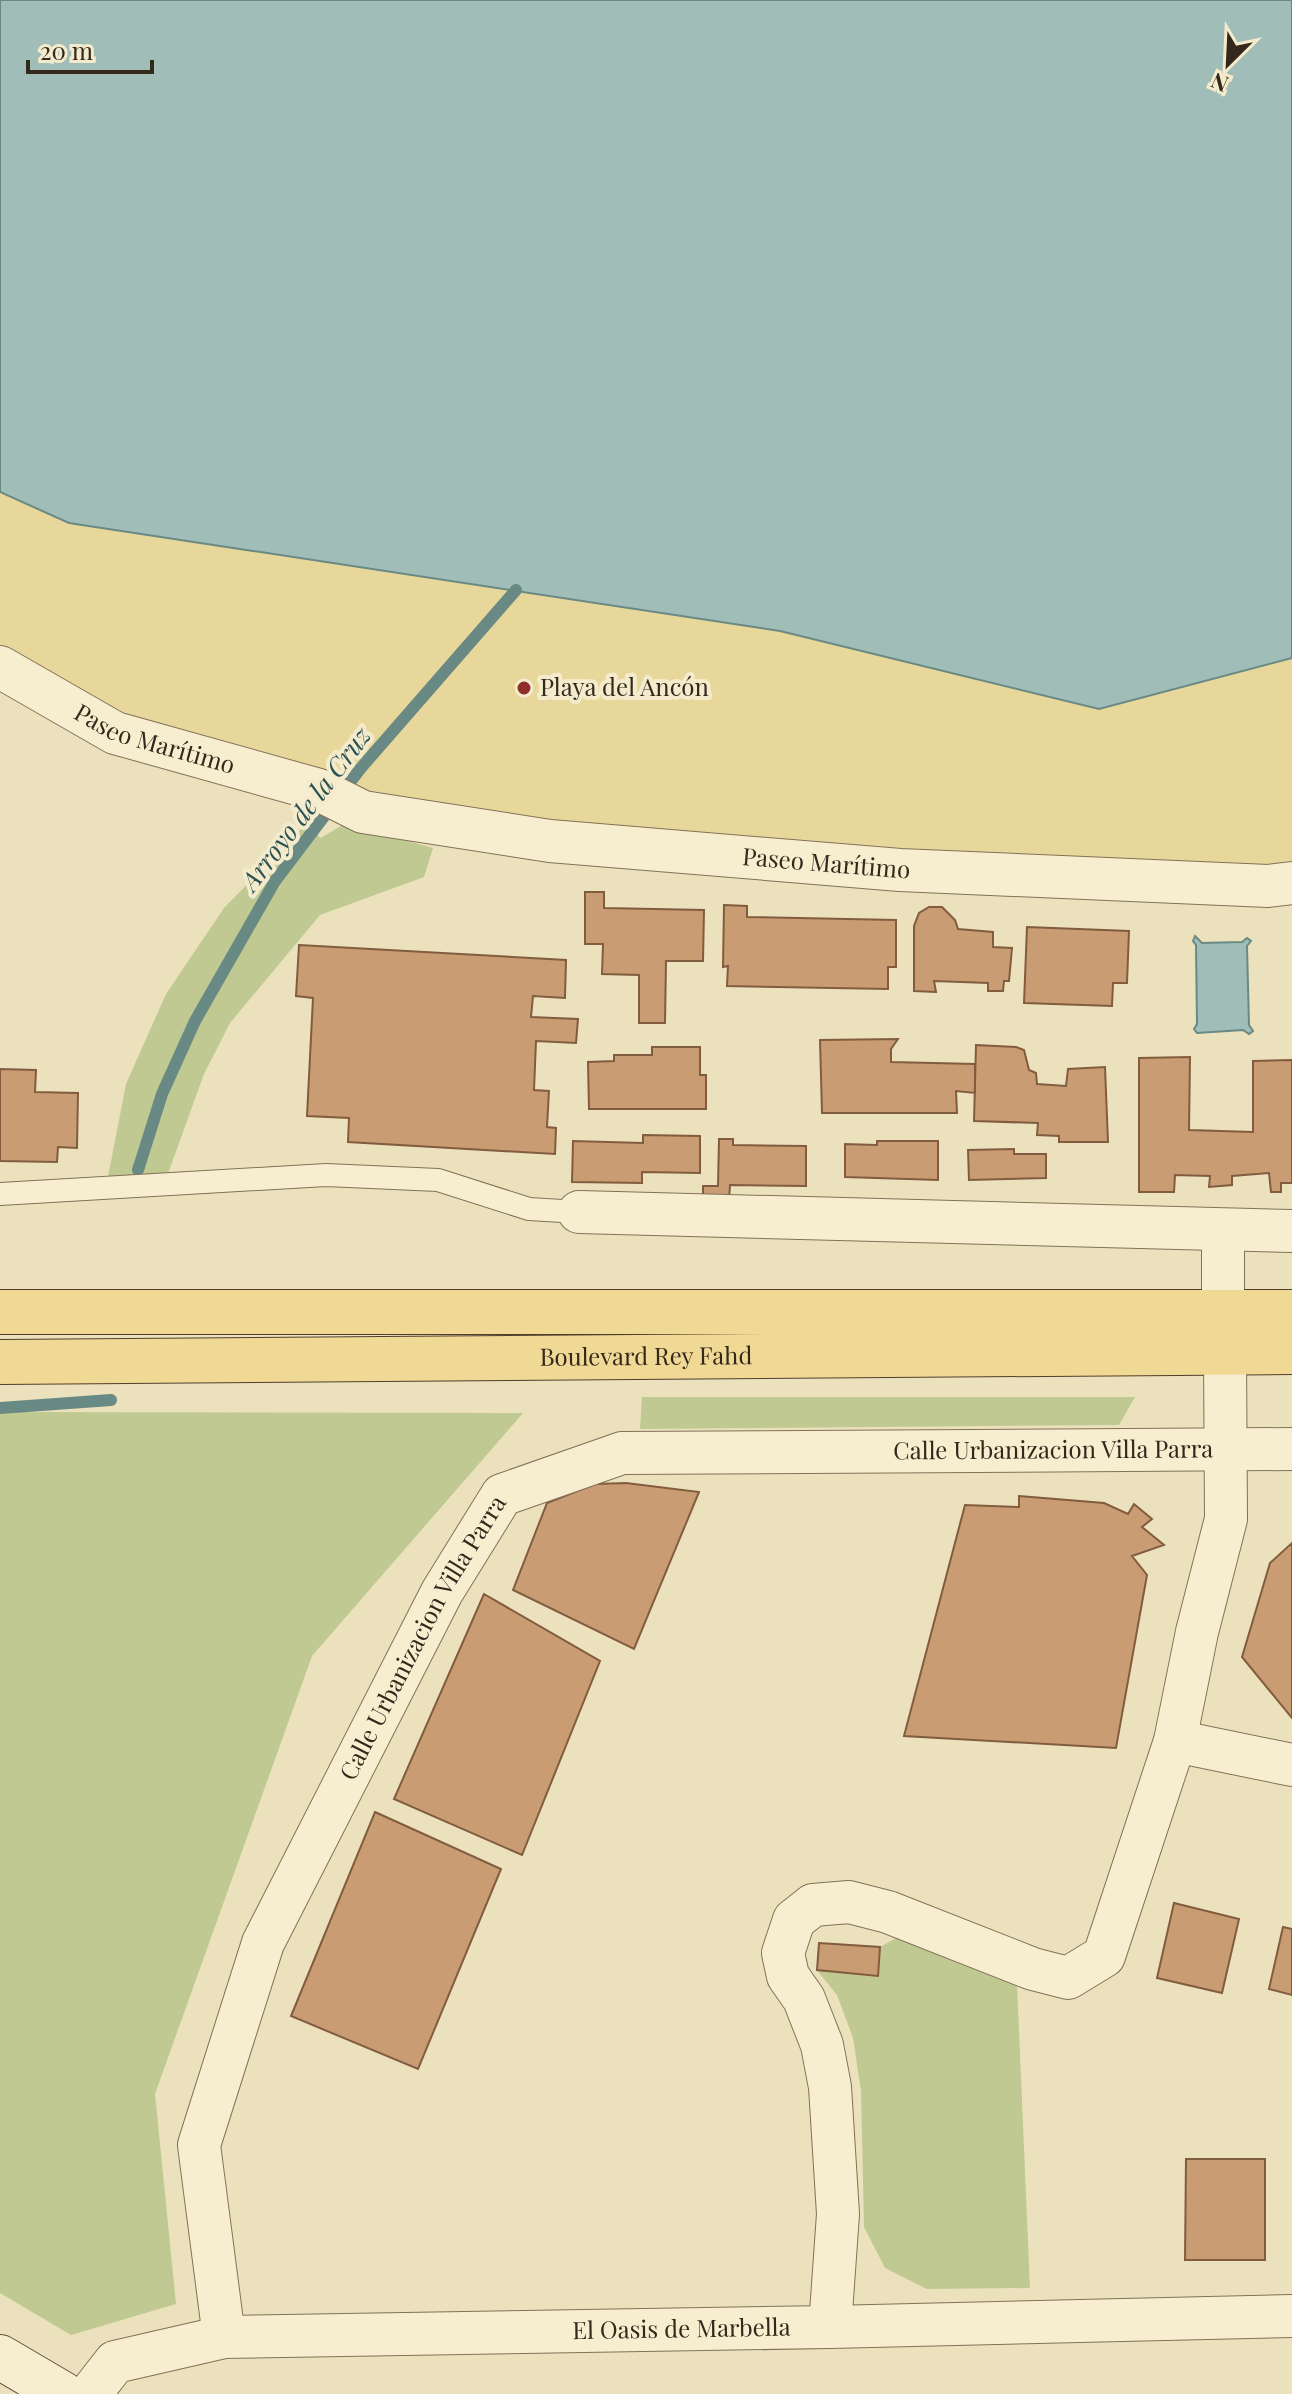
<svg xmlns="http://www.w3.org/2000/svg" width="1292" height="2394" font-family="'Playfair Display',serif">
	<rect width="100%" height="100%" fill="#ece1bd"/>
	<path fill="#c0c992" d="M349,821L390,836L433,848L424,877L320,915L230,1023L204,1074L166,1179L108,1177L126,1084L166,994L224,908L305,825L321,838Z
		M642,1397H1135L1119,1425L640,1429Z
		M0,1412L523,1413L312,1656L155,2094L176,2304L71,2335L0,2293Z
		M896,1938L1017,1984L1030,2288L927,2289L885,2268L864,2227L861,2091L853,2038L837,1995L817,1970L878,1976L880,1947Z"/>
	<path fill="#e8d79a" d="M0,492L69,523L780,631L1099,709L1292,658V883L363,812L0,667Z"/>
	<path fill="#a1bdb7" stroke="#698a84" stroke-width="2" d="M0,0H1292V658L1099,709L780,631L69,523L0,492Z
		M1195,936L1202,943L1242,942L1247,938L1251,941L1247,946L1249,1025L1253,1031L1249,1034L1243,1030L1197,1033L1194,1029L1197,1024L1196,945L1193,941Z"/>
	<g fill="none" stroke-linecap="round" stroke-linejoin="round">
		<path stroke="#698a84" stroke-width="12" d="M138,1170L162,1094L195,1021L275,881L360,769L516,590
			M0,1408L111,1400"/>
	</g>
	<path fill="#c99c74" stroke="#825c3e" stroke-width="2" d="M585,892H604V908L704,910L703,961H666L665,1023H639V975L602,974L603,944H585Z
		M724,905L747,906V917L896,920V967H888V989L727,986L728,966L723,967Z
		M929,907H942L955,920L958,929L993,932V947L1012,948L1009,981H1004L1003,991H988V983L934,981L936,992L914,991V926L919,913Z
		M1027,927L1129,931L1127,983H1113L1112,1006L1024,1003Z
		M299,945L566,960L565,998L533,996L531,1017L578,1019L576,1043L536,1041L534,1090L549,1091L547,1127L556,1128L555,1154L348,1142L349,1118L307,1116L313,998L296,996Z
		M898,1039L891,1049V1062L975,1064V1093L956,1091L957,1113H822L820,1040Z
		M976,1045L1016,1047L1024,1050L1029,1070L1036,1073L1037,1084L1066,1086L1068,1069L1105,1067L1108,1142H1059V1136L1037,1135L1038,1123L974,1121Z
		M652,1047H700V1075H706V1109H589L588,1062L614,1061V1055H652Z
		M1190,1057L1189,1130L1253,1132V1061L1292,1060V1183H1281V1192H1271L1269,1173L1232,1176V1185L1209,1187L1210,1176L1175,1175L1174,1192H1139V1058Z
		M0,1069L36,1070L35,1092L78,1093L77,1148L58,1147L57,1162L0,1161Z
		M643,1135L700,1136V1173L642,1172V1183L572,1182L573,1141L643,1143Z
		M719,1139H733V1145L806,1146V1186L730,1185L729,1201H703V1186H718Z
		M877,1141H938V1180L845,1177V1144L877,1145Z
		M1014,1149V1154H1046V1178L969,1180L968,1150Z
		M626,1483L699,1492L634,1649L513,1590L547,1503L595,1484Z
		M1019,1496L1104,1503L1128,1514L1134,1504L1152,1519L1142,1527L1164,1545L1132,1556L1147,1575L1116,1748L904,1736L965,1505L1019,1507Z
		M1292,1543V1718L1242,1657L1270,1563Z
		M484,1594L600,1661L522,1855L394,1799Z
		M375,1812L501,1869L418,2069L291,2016Z
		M1174,1903L1239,1919L1222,1993L1157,1978Z
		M1283,1927L1292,1929V1995L1269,1989Z
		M819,1943L880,1947L878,1976L817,1970Z
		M1186,2159H1265V2260H1185Z"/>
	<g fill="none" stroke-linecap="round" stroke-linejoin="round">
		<g stroke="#837157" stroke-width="24">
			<path id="lane" d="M0,1194L326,1175L438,1180L529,1209L579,1212"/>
		</g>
		<g stroke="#837157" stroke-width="44">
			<g id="street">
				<path id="s1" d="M0,667L115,733L319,790L363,812L550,841L900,870L1268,886L1292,883"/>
				<path d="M579,1212L1292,1231"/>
				<path d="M1223,1231V1312"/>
				<path d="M1175,1741L1292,1765"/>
				<path d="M830,2327L838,2214L830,2087L822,2045L804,1999L788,1976L783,1953L794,1920L813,1905L849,1902L888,1912L1033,1969L1068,1978L1104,1956L1175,1741L1197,1632L1226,1519L1225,1352"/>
				<path id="s2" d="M224,2337L199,2145L263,1943L442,1592L502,1495L622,1453L1292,1449"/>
				<path id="s3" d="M90,2394L115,2362L224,2337L830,2327L1292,2316"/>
			</g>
		</g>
		<g stroke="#65523a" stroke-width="46">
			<path id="secondary" d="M0,2357L63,2394"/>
		</g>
		<g stroke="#513f2c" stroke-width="46">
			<g id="primary">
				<path d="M0,1312H1292"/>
				<path id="s4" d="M0,1362L1292,1352"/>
			</g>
		</g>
		<use href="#lane" stroke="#f7eed0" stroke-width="22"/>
		<use href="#street" stroke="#f7eed0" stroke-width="42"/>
		<use href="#secondary" stroke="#f7eed0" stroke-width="44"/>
		<use href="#primary" stroke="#f0d895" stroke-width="44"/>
	</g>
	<circle fill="#902e29" stroke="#f4ebcd" stroke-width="3" cx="524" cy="688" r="8"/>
	<g text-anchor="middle" stroke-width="8" stroke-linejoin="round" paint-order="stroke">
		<g font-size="24" fill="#33281b" stroke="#f4ebcd" text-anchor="start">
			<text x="540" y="696">Playa del Ancón</text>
		</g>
		<g font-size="24" fill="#33281b" stroke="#f4ebcd">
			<text dy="8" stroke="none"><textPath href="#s1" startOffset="172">Paseo Marítimo</textPath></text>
			<text dy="8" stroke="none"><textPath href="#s1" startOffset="860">Paseo Marítimo</textPath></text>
			<text dy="8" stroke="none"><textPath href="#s4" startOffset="646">Boulevard Rey Fahd</textPath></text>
			<text dy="8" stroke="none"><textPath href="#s2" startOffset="1472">Calle Urbanizacion Villa Parra</textPath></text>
			<text dy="8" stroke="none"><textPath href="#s2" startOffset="750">Calle Urbanizacion Villa Parra</textPath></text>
			<text dy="8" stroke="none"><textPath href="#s3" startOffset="610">El Oasis de Marbella</textPath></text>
		</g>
		<g font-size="26" font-style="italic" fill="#2b5252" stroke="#f4ebcd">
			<text transform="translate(306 809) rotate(-53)" y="9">Arroyo de la Cruz</text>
		</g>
	</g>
	<g transform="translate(1228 64) rotate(204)" stroke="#f4ebcd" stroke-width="6" paint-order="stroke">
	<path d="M0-6L14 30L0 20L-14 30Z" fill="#33281b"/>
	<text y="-12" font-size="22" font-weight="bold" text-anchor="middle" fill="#33281b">N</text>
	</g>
	<path d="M28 60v12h124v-12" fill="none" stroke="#33281b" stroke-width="4"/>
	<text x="40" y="60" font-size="24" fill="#33281b" stroke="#f4ebcd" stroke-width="6" paint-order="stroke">20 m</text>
</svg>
